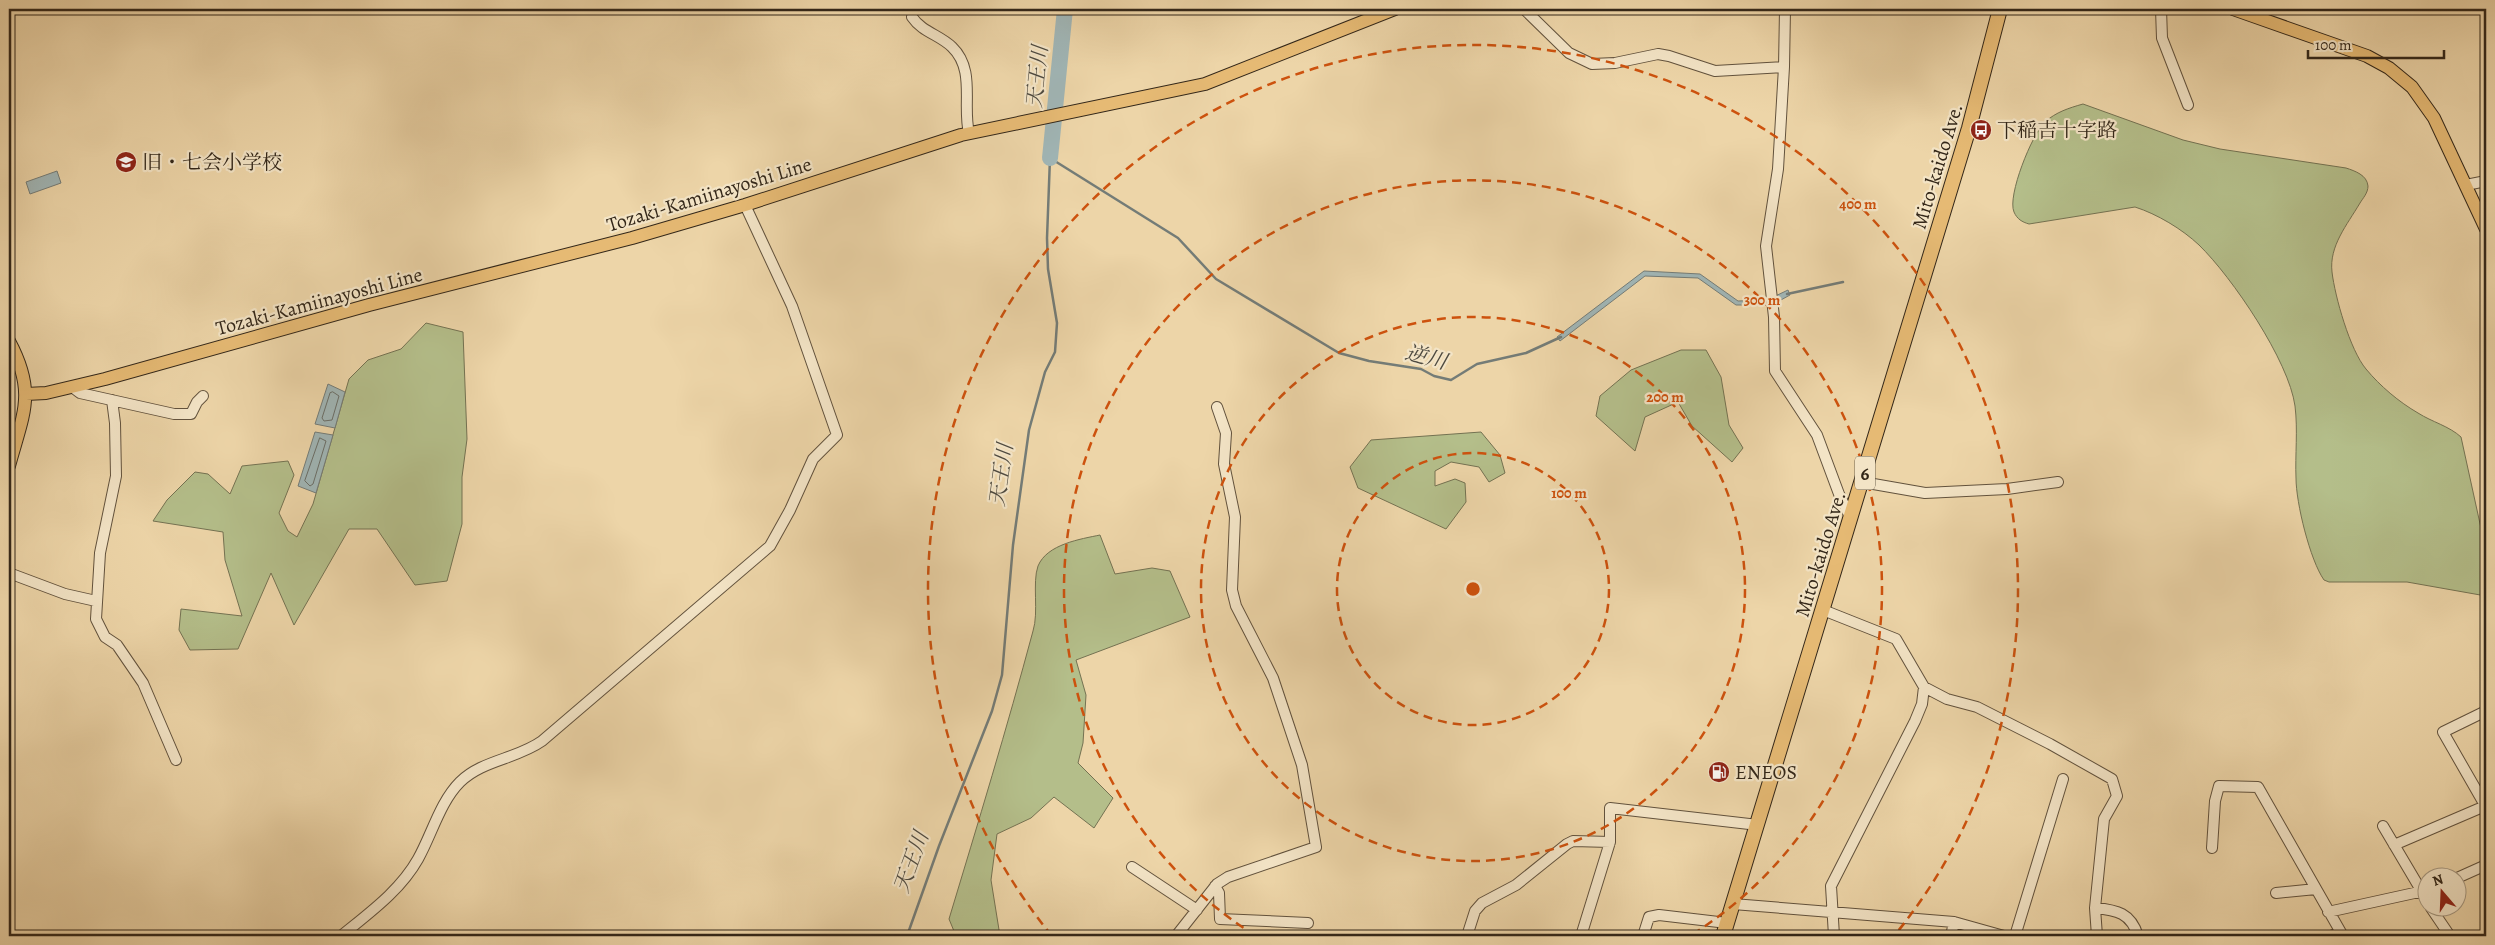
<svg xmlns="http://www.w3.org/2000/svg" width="2495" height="945" font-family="Alegreya,'Noto Serif JP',serif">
	<rect width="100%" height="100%" fill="#edd5a8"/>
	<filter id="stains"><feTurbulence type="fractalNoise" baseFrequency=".004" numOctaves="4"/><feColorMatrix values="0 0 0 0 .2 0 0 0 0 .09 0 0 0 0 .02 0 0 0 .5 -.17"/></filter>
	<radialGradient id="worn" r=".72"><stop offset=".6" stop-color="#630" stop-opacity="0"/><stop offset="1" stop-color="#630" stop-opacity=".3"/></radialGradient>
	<path fill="#b4be8a" stroke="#747252" d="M2083,104L2183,140L2220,149L2346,168C2355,171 2367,175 2368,186C2368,193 2363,198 2360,203C2347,225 2329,246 2332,272C2335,297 2350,350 2366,369C2380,386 2399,402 2418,413C2432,422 2449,426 2461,437L2486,551V596L2407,582H2329L2324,580C2310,560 2296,503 2296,478C2295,455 2298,430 2295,406C2289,361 2232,277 2199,245C2182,229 2157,214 2135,207L2029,224C2022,222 2017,219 2014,212C2007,196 2032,134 2045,122C2056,112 2069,108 2083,104Z
		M426,323L463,332L467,439L462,477V524L447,581L415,585L377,529H349L294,625L271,573L238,649L190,650L179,630L181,609L242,616L225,560L223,532L153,521L167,500L195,472L208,474L230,494L242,466L288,461L294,475L279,513L288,531L297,537L313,504L349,379L368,360L401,349Z
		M1681,350H1706L1721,377L1729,425L1743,448L1732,462L1692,426L1678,402L1645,417L1635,451L1596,416L1600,396L1631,370Z
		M1481,432L1500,455L1505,473L1489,482L1479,467L1451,462L1435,471V486L1455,479L1465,483L1466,502L1446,529L1358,488L1350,467L1371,440Z
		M1100,535L1115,574L1152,568L1170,571L1190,617L1076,660L1086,695L1083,743L1078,763L1113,798L1094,828L1054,797L1031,818L997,834L991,880L1000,936H956L949,919C978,823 1007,728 1033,631C1039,612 1032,583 1038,566C1047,544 1081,539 1100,535Z"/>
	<path fill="#a0b5b5" stroke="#747c77" d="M57,171L61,183L30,194L26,182Z
		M1644,271L1700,274L1738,301L1767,300L1788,290L1790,295L1779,301L1767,305H1736L1698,278L1645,276L1560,341L1557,337Z
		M328,384L345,392L335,428L315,424Z
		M315,432L333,435L316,493L298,486Z"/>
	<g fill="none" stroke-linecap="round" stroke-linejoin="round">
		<path stroke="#6a6e67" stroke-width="1" d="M333,392L339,396L332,420L324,421L322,418L330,393Z
			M320,438L326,441L313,484L310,486L305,481Z"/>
		<path stroke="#747c77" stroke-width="2.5" d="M1787,294L1843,282
			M907,936L939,846L992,711L1002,675L1013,545L1029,430L1045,372L1055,352L1057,323L1048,269L1047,238L1050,158L1178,238L1216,279L1339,353L1369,361L1421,369L1434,376L1451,380L1477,364L1526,353L1561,337"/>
		<path stroke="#a0b5b5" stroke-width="16" d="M1050,158L1065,9"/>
		<g stroke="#62523d" stroke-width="12">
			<path id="minor" d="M1524,9L1569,53L1592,64L1615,63L1658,54L1669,56L1715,71L1784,67
				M1785,9L1784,67L1778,169L1766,246L1774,317L1775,371L1817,435L1839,494L1851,519
				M2161,9L2162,38L2188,105
				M912,17C922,32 940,35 952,47C976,70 962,105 969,133
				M2466,185L2486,181
				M72,387L80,393L174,414H191L197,402L203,396
				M112,400L115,423L116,476L100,553L96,619L105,637L117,645L143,683L176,760
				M1862,482L1925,493L2007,489L2058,482
				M9,573L65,594L96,601
				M1823,610L1896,639L1924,687L1947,699L1977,707L2050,744L2112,779L2117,796L2104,819L2095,908L2097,936
				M2486,711L2443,732L2486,807
				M2383,826L2428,902
				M2394,845L2485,806
				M2212,848L2215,801L2219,786L2258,787L2343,936
				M1132,867L1197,910
				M2457,878L2486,865
				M1215,886L1219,893L1220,919L1308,923
				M2276,893L2316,889
				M1733,904L1954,922L2004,936
				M2095,908C2117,910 2131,913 2138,936
				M2431,908L2450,936
				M2328,912L2428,890
				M341,936C369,913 400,891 418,859C432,834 440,802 460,782C482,760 517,759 542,741L770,546L790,510L813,459L837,435L792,306L745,205
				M1176,936L1217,884L1228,877L1316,847L1302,765L1273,678L1236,606L1232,590L1235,517L1224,464L1226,433L1217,407
				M1467,936L1475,911L1482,903L1516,885L1567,844L1573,841L1610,842
				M1581,936L1610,842V808L1758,825
				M1643,936L1649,917L1659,915L1727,923
				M1834,936L1831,886L1915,721L1922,704L1924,687
				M1951,936L1954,922
				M2015,936L2063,779
				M2331,936L2340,932"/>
		</g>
		<g stroke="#332719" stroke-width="14">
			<path id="major" d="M2233,9L2367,56L2389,68L2412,87L2434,118L2486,229
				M9,341C37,393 23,414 9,466
				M26,394L46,393L105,379L369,305L632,238L745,205L961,135L1205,84L1395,9"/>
		</g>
		<g stroke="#332719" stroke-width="16">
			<path id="highway" d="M1723,936L1969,128L2000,9"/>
		</g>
		<use href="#minor" stroke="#f3e4c6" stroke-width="10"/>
		<use href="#major" stroke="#e6ba74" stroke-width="12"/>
		<use href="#highway" stroke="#e6ba74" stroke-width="14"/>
	</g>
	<g fill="none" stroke="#cd520e" stroke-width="2.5" stroke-dasharray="9 6">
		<circle cx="1473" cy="589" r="136"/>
		<circle cx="1473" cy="589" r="272"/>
		<path d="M1256 936A409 409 0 1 1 1690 936"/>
		<path d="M1052 936A545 545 0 1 1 1894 936"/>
	</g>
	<defs>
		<g id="bus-disc" transform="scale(1.125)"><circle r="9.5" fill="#8f2418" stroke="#f3e4c6"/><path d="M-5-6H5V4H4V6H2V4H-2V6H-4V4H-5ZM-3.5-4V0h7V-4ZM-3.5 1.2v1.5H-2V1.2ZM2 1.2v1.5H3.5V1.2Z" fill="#fff"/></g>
		<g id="school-disc" transform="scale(1.125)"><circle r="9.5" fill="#8f2418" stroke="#f3e4c6"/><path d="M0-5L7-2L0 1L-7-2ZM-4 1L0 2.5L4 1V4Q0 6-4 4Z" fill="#fff"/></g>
		<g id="fuel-disc" transform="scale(1.125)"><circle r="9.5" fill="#8f2418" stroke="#f3e4c6"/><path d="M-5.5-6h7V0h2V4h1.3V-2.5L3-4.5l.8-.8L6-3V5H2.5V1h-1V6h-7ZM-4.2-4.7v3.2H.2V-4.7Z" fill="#fff"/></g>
	</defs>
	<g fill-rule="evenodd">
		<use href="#bus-disc" x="1981" y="130"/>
		<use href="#school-disc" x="126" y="162"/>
		<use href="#fuel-disc" x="1719" y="772"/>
	</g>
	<g text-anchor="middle" stroke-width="4.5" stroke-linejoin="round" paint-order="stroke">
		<rect fill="#f3e4c6" stroke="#6d604d" stroke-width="1" x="1855" y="456.5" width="20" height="33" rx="4"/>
		<g font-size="19" font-weight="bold" fill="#332719">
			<text x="1865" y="480">6</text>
		</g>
		<g font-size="20" fill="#332719" stroke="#f3e4c6" text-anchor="start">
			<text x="1997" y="137">下稲吉十字路</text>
			<text x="142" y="169">旧・七会小学校</text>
			<text x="1735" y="779">ENEOS</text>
		</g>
		<g font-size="20" fill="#332719" stroke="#f3e4c6">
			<text transform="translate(1937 166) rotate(-73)" y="7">Mito-kaido Ave.</text>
			<text transform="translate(709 194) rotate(-17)" y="7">Tozaki-Kamiinayoshi Line</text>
			<text transform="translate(319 301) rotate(-15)" y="7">Tozaki-Kamiinayoshi Line</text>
			<text transform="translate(1820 554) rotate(-73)" y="7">Mito-kaido Ave.</text>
		</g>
		<g font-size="21" font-style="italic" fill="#4e4a40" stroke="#f3e4c6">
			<text transform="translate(1037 77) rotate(-84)" y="7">天王川</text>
			<text transform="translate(1426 357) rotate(15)" y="7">逆川</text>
			<text transform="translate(1001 475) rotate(-82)" y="7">天王川</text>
			<text transform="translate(911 862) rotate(-70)" y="7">天王川</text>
		</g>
	</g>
	<circle cx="1473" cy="589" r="8" fill="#cd520e" stroke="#f3e4c6" stroke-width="2.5"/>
	<g font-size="15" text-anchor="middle" font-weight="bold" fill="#cd520e" stroke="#f3e4c6" stroke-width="4.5" stroke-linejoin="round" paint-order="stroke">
		<text x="1858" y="209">400 m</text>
		<text x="1762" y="305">300 m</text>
		<text x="1665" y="402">200 m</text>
		<text x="1569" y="498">100 m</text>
	</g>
	<rect width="2495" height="945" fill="none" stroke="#edd5a8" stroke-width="30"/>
	<rect x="10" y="10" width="2475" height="925" fill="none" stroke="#332719" stroke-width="2.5"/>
	<rect x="15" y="15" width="2465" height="915" fill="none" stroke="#332719"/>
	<g transform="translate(2442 892) rotate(341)"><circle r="24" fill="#f3e4c6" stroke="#a69881"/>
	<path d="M0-4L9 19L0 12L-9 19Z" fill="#8f2418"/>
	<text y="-8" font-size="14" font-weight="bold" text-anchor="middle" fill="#332719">N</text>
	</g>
	<path d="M2308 50v8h136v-8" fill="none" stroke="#332719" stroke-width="2.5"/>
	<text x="2315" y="50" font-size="15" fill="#332719" stroke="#f3e4c6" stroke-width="4" paint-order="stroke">100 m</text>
	<rect width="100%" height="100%" filter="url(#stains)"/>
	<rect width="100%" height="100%" fill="url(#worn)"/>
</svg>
